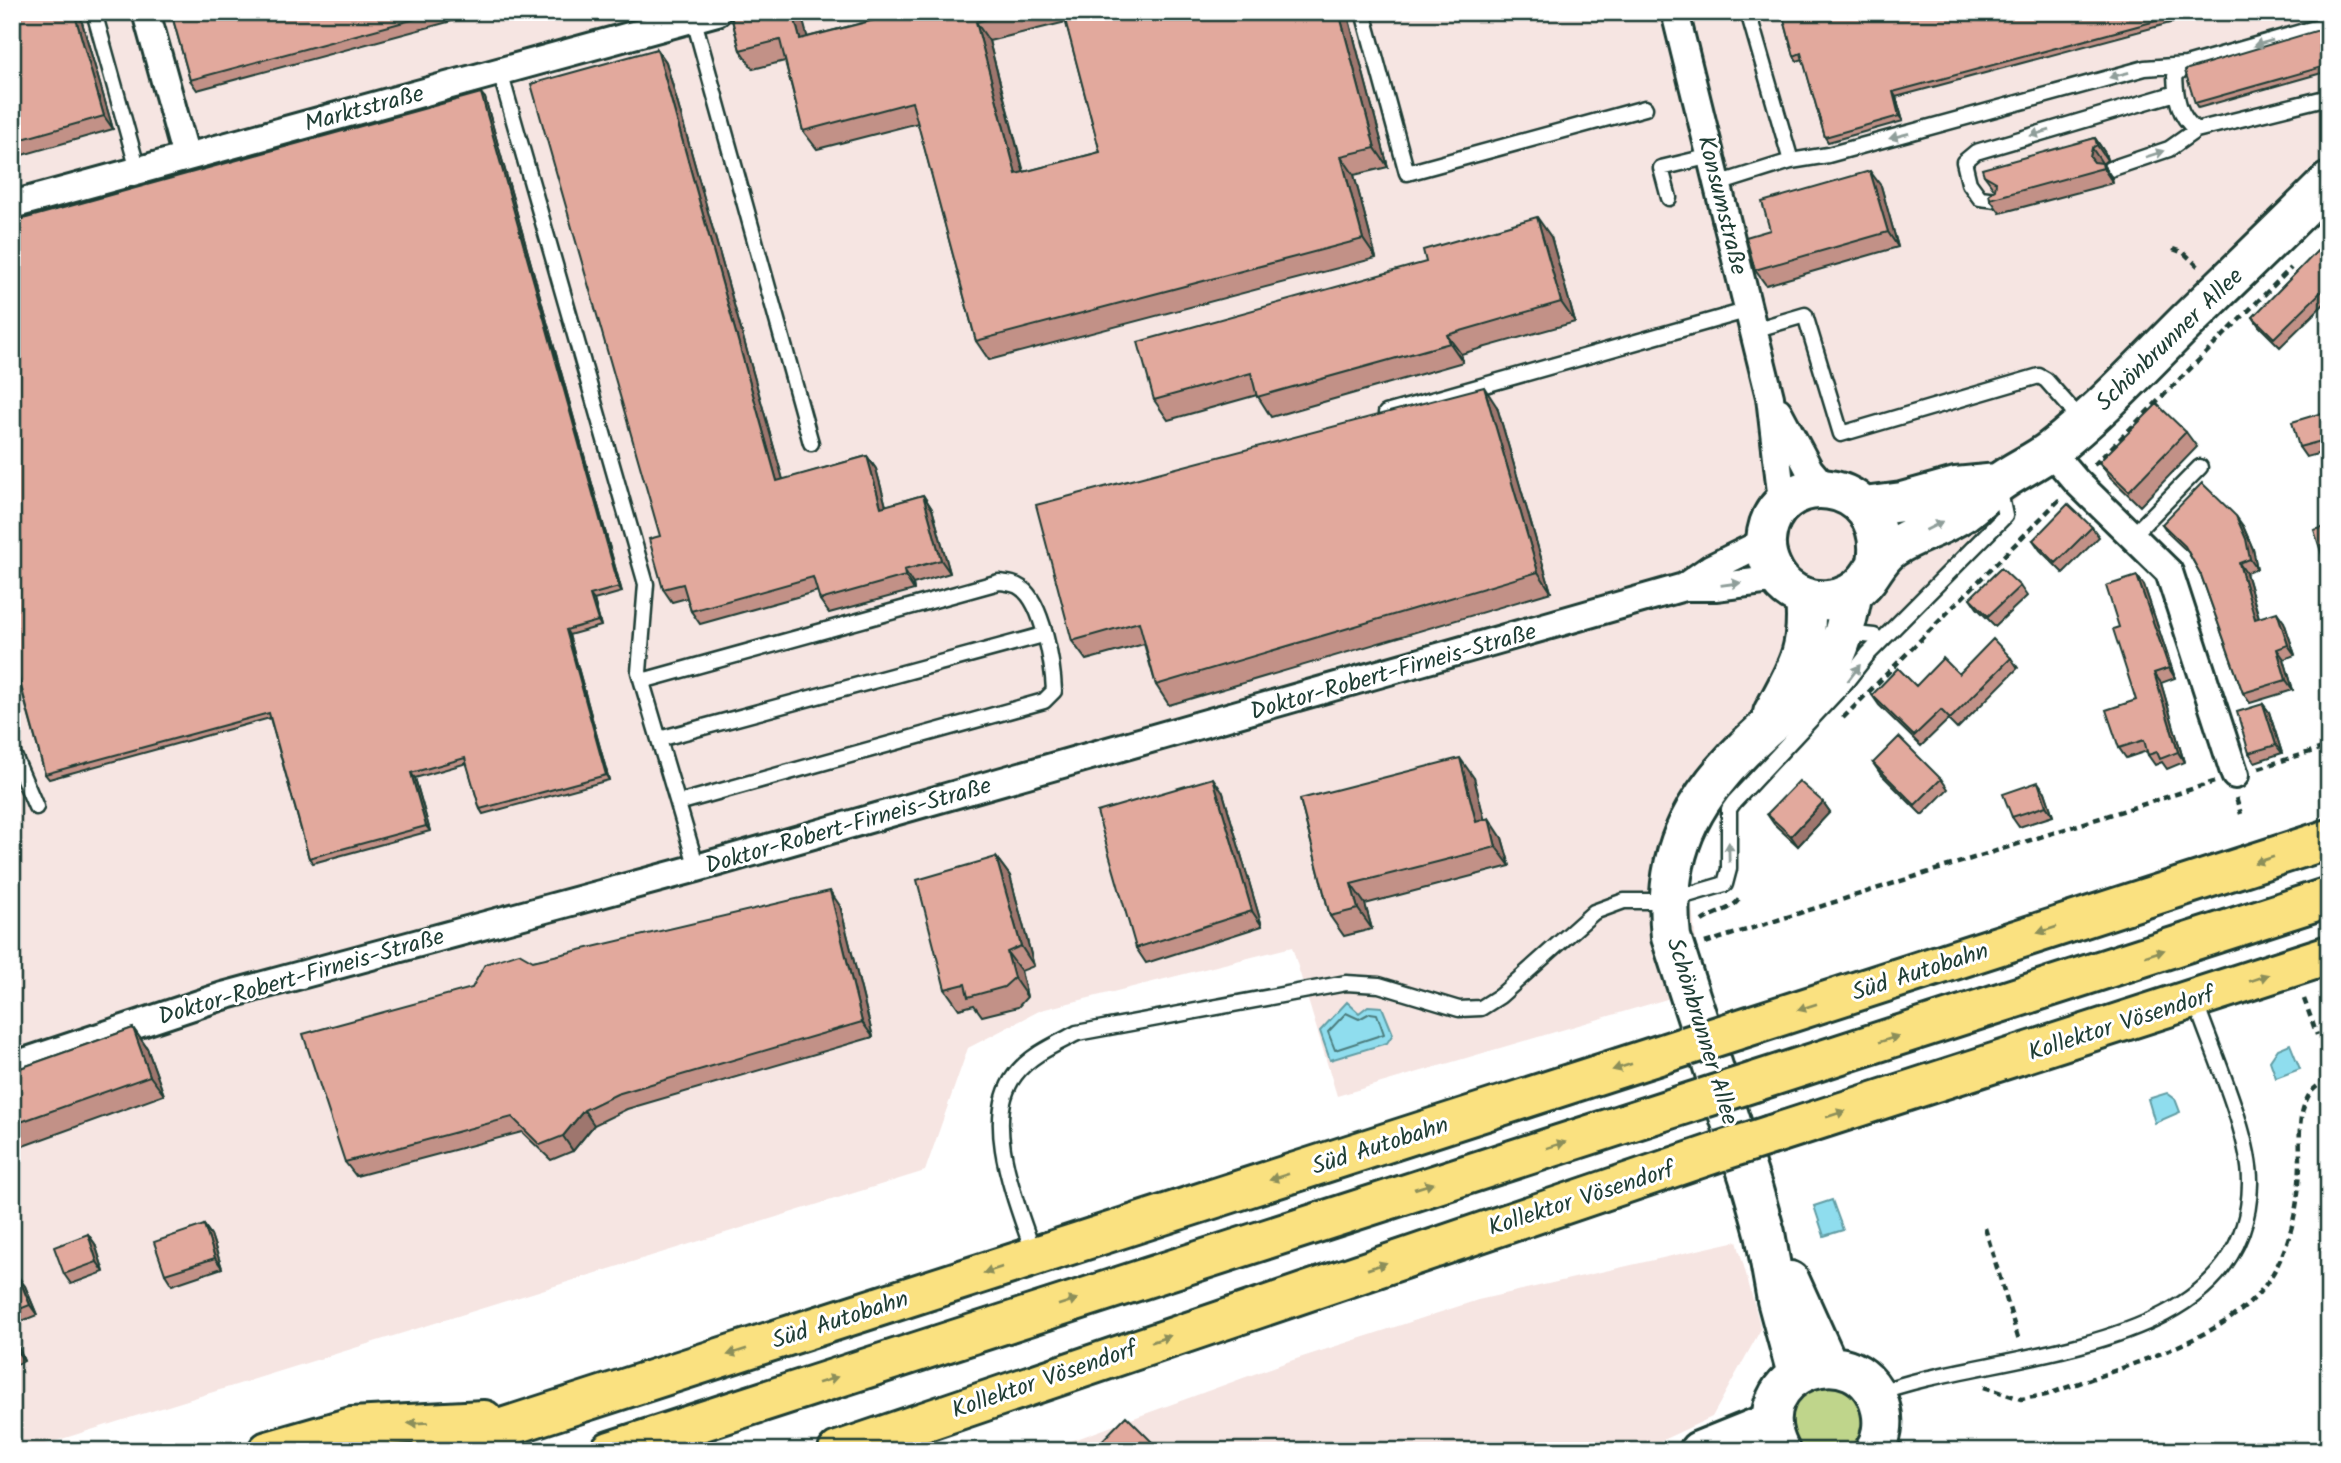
<svg xmlns="http://www.w3.org/2000/svg" width="2341" height="1463" font-family="Kalam,sans-serif">
	<rect width="100%" height="100%" fill="#fff"/>
	<filter id="ink" filterUnits="userSpaceOnUse"><feTurbulence type="fractalNoise" baseFrequency=".0143" numOctaves="2"/><feDisplacementMap in="SourceGraphic" scale="14" xChannelSelector="R" yChannelSelector="G"/><feConvolveMatrix kernelMatrix="1 2 1 2 8 2 1 2 1" color-interpolation-filters="sRGB"/></filter>
	<g filter="url(#ink)">
		<path fill="#f6e5e2" d="M12,12H2329V183L1724,794L1687,859L1701,989L1337,1096L1292,947L1041,1010L968,1048L925,1171L23,1451H12Z
			M1737,1241L1761,1329L1712,1417L1639,1451H1044L1287,1362L1478,1300Z"/>
		<path fill="#bfd58b" stroke="#6f8960" stroke-width="2" d="M1803,1385L1851,1386L1868,1419L1859,1444L1852,1451H1800L1791,1441L1788,1404Z"/>
		<path fill="#8fddee" stroke="#629da4" stroke-width="2" d="M1347,1002L1359,1013L1368,1006L1382,1007L1393,1034L1387,1043L1330,1060L1320,1031Z
			M2290,1044L2300,1069L2276,1078L2270,1061L2278,1049Z
			M2167,1093L2175,1099L2180,1112L2155,1123L2148,1099Z
			M1832,1200L1843,1230L1824,1236L1814,1206Z"/>
		<g fill="none" stroke-linecap="round" stroke-linejoin="round">
			<path stroke="#4c7d7e" stroke-width="2" d="M1346,1013L1359,1019L1370,1013L1377,1014L1384,1034L1335,1050L1328,1032Z"/>
			<g stroke="#1f3d34" stroke-width="19">
				<path id="lane" d="M94,12L138,170
					M1363,12L1407,173L1645,108
					M1748,12L1791,161
					M692,13L811,443
					M2329,24L2186,65L2175,76C2176,98 2178,115 2196,130L2329,97
					M500,72L646,584L639,672L697,868
					M2110,169L2169,149L2196,130
					M1718,184L1791,161L1828,155L2145,68L2186,65
					M1669,198L1661,168L1711,156
					M1997,200L1980,198L1969,183L1964,162L1976,152L2176,93
					M1754,330L1805,315L1841,434L2039,376L2046,380L2082,421
					M1386,413L1749,310
					M2132,536L2200,467
					M1845,633L1874,636L1881,641
					M642,681L999,582C1007,583 1014,583 1021,588C1043,603 1053,665 1054,691L1044,701L678,803
					M659,739L1043,635
					M12,751L36,807
					M1034,1255C1019,1207 980,1121 1015,1075C1030,1055 1056,1044 1077,1033L1346,983L1379,985L1459,1009L1481,1008L1500,996L1594,912L1624,901H1667L1725,884L1729,869V809L1734,802L1846,682L1868,654L2005,516L1999,487
					M1875,1394C1993,1348 2248,1360 2250,1183C2251,1135 2211,1048 2195,1000"/>
			</g>
			<g stroke="#1f3d34" stroke-width="32">
				<path id="street" d="M146,12L186,157
					M1675,12L1770,397L1781,492L1780,507
					M12,205L717,12
					M1778,411L1809,469L1825,488
					M2050,451L2077,482L2169,572L2235,775
					M1684,587L1711,568L1766,541
					M12,1066L223,996L697,868L1684,587H1715L1779,579"/>
			</g>
			<g stroke="#1f3d34" stroke-width="44">
				<path id="secondary" d="M1864,507L1902,502L1956,487L1998,483
					M1877,563C1891,474 1771,464 1766,541C1765,557 1774,577 1787,588C1811,607 1848,604 1867,579C1876,567 1881,555 1894,547C1916,533 1943,526 1965,511C1976,503 1986,492 1997,484C2014,471 2034,463 2051,450C2100,412 2142,366 2185,323C2233,276 2281,230 2329,182
					M1773,713C1797,669 1810,650 1805,598
					M1790,1281L1828,1365
					M1797,1374L1777,1300L1765,1233L1753,1190L1671,937C1661,847 1698,789 1763,731C1786,710 1812,696 1829,668C1843,644 1847,619 1853,592
					M1699,1451L1771,1422
					M1780,1451C1739,1371 1863,1329 1881,1410C1884,1423 1882,1439 1874,1451"/>
			</g>
			<g stroke="#1f3d34" stroke-width="44">
				<path id="highway" d="M1737,1030L2329,839
					M1754,1082L2329,897
					M1771,1135L2329,955
					M268,1451L352,1427L484,1420
					M431,1451L1687,1046
					M610,1451L1704,1098
					M838,1451L1721,1151"/>
			</g>
			<path stroke="#1f3d34" stroke-width="4.5" stroke-dasharray="7 5" stroke-linecap="butt" d="M2173,249L2184,253L2200,268
				M2094,465L2291,268
				M1843,718L2061,498
				M2259,768L2329,746
				M2236,798L2241,814
				M1702,921C1713,913 1732,910 1739,899
				M1705,943L2214,782
				M2304,999L2317,1035
				M1985,1228L2019,1341
				M1984,1387L2021,1399L2046,1395C2104,1373 2198,1347 2245,1307C2286,1272 2299,1214 2300,1163C2300,1140 2297,1115 2309,1095C2313,1088 2322,1083 2329,1078"/>
			<use href="#lane" stroke="#fff" stroke-width="14"/>
			<use href="#street" stroke="#fff" stroke-width="26"/>
			<use href="#secondary" stroke="#fff" stroke-width="38"/>
			<use href="#highway" stroke="#fae180" stroke-width="38"/>
			<g stroke="#1f3d34" stroke-width="44" stroke-linecap="butt">
				<path id="highway-bridge" d="M1687,1046L1737,1030
					M1704,1098L1754,1082
					M1721,1151L1771,1135"/>
			</g>
			<use href="#highway-bridge" stroke="#fae180" stroke-width="38"/>
		</g>
		<path fill="#c29187" stroke="#1f3d34" stroke-width="2" fill-rule="evenodd" d="M12,12H79L113,129L12,158Z
			M171,12H485L197,90L190,80Z
			M730,12H800L807,37L890,16L889,12H1347L1388,167L1354,175L1376,258L989,360L976,341L918,123L817,149L803,131L785,61L753,69L740,50ZM1066,22L1100,152L1024,172L989,41Z
			M1782,12H2211L1896,97L1903,121L1828,142L1825,137L1803,59L1797,61L1794,56Z
			M2329,27V71L2198,108L2195,103Z
			M657,49L666,62L783,480L867,456L876,469L886,506L923,495L932,509L950,573L913,584L914,590L829,613L820,600L818,591L700,624L691,611L687,598L672,602L663,589L660,536Z
			M485,98L622,592L594,600L601,626L569,635L609,780L483,814L480,809L467,763L415,778L430,831L313,863L309,858L270,718L49,779L45,774L18,677L12,679V222Z
			M2095,138L2105,153L2107,160L2102,164L2112,178L2113,183L2000,213L1990,199L1995,190L1984,175Z
			M1881,186L1898,247L1766,285L1755,270L1770,230Z
			M1551,237L1575,322L1461,354L1463,362L1271,417L1257,395L1168,420L1154,400Z
			M2329,239V299L2280,347L2259,326L2253,317Z
			M1497,407L1551,592L1169,705L1156,685L1144,644L1086,660L1072,641Z
			M2329,417V451L2306,457L2299,447Z
			M2186,432L2197,447L2140,506L2110,477L2099,462Z
			M2162,524L2243,526L2253,549L2257,569L2246,573L2259,617L2284,622L2295,655L2284,659L2293,690L2250,703L2243,693L2201,575L2188,552L2169,534Z
			M2329,526V562L2327,563L2323,558Z
			M2092,527L2099,537L2063,573L2040,550L2033,540Z
			M2137,576L2144,585L2175,678L2161,683L2184,762L2167,769L2162,762L2155,765L2148,755L2147,751L2126,758L2119,748L2136,700L2119,627Z
			M2020,586L2027,596L1995,626L1977,608L1970,598Z
			M2011,658L2018,668L1957,729L1948,720L1921,746L1879,705L1872,695L1916,686L1959,674Z
			M2263,704L2269,712L2282,753L2255,762L2249,753Z
			M1873,763L1941,779L1948,789L1922,815L1880,773Z
			M1474,778L1484,819L1502,838L1510,866L1365,904L1372,929L1344,936L1330,916L1300,799Z
			M2045,792L2053,816L2019,827L2012,817Z
			M1223,793L1262,926L1146,963L1136,948Z
			M1823,802L1830,812L1798,846L1774,824L1767,814Z
			M996,857L1010,876L1034,966L1021,971L1027,997L1018,1007L982,1016L974,1005L959,1009L945,989Z
			M840,906L873,1037L627,1109L594,1125L573,1151L551,1160L522,1132L356,1176L345,1162L472,988L533,961Z
			M133,1028L147,1048L164,1095L12,1150V1071Z
			M204,1225L211,1235L222,1268L172,1285L165,1274Z
			M88,1234L95,1244L104,1272L71,1284L64,1274Z
			M12,1269L16,1277L25,1286L37,1315L12,1325Z
			M12,1331L24,1361L12,1367Z"/>
		<path fill="#9e766e" stroke="#1f3d34" stroke-width="2" d="M74,12H79L113,129L104,116Z
			M793,12L801,13L813,58L800,39Z
			M1339,12H1347L1388,167L1375,148Z
			M976,22L989,41L1029,193L1016,174Z
			M657,49L666,62L787,494L777,481Z
			M1893,92L1896,97L1903,121L1899,116Z
			M481,93L485,98L622,592L619,587Z
			M2095,138L2105,153L2107,160L2097,145Z
			M2092,148L2112,178L2113,183L2103,168L2099,169L2090,157Z
			M1341,156L1354,175L1376,258L1363,239Z
			M1870,171L1881,186L1898,247L1888,232Z
			M1537,217L1551,237L1575,322L1561,302Z
			M1447,335L1461,354L1463,362L1450,343Z
			M1484,387L1497,407L1551,592L1538,572Z
			M867,456L876,469L890,521L881,507Z
			M923,495L932,509L950,573L941,560Z
			M2236,516L2243,526L2253,549L2257,569L2250,559Z
			M2239,563L2246,573L2262,629L2255,619Z
			M904,570L913,584L914,590L905,576Z
			M2137,576L2144,585L2175,678L2169,668Z
			M590,595L594,600L601,626L598,621Z
			M2277,612L2284,622L2295,655L2288,645Z
			M566,630L569,635L609,780L606,775Z
			M2277,649L2284,659L2293,690L2286,680Z
			M2154,673L2161,683L2184,762L2178,752Z
			M2263,704L2269,712L2282,753L2276,745Z
			M1460,758L1474,778L1490,841L1476,822Z
			M411,773L415,778L430,831L426,826Z
			M1213,778L1223,793L1262,926L1252,911Z
			M2038,782L2045,792L2053,816L2046,806Z
			M1823,802L1830,812L1798,846L1791,836Z
			M1489,818L1502,838L1510,866L1496,847Z
			M996,857L1010,876L1034,966L1021,946Z
			M1351,884L1365,904L1372,929L1358,909Z
			M830,891L840,906L873,1037L862,1022Z
			M1007,952L1021,971L1027,997L1014,978Z
			M133,1028L147,1048L164,1095L150,1076Z
			M584,1110L594,1125L573,1151L563,1136Z
			M204,1225L211,1235L222,1268L215,1258Z
			M88,1234L95,1244L104,1272L97,1262Z
			M18,1276L25,1286L37,1315L30,1305Z
			M12,1331L24,1361L17,1351L12,1339Z"/>
		<path fill="#e2a99d" stroke="#1f3d34" stroke-width="2" d="M12,12H74L104,116L12,142Z
			M171,12H441L190,80Z
			M730,12H793L800,39L890,16L889,12H1014L976,22L1016,174L1100,152L1063,12H1339L1375,148L1341,156L1363,239L976,341L912,102L803,131L780,40L740,50Z
			M1782,12H2189L1893,92L1899,116L1825,137L1801,53L1794,56Z
			M2329,27V65L2195,103L2185,71L2188,69Z
			M657,49L777,481L867,456L881,507L923,495L941,560L904,570L905,576L820,600L813,577L691,611L683,584L663,589L649,539L660,536L531,84Z
			M481,93L619,587L590,595L598,621L566,630L606,775L480,809L465,758L411,773L426,826L309,858L269,713L45,774L17,671L12,673V222Z
			M2095,138L2097,145L2092,148L2090,157L2094,162L2102,163L2103,168L1990,199L1989,194L1995,190L1996,182L1984,175L1982,169Z
			M1870,171L1888,232L1755,270L1746,237L1770,230L1762,202Z
			M1537,217L1561,302L1447,335L1450,343L1257,397L1251,373L1154,400L1138,342L1426,262L1423,250Z
			M2329,239V298L2325,288L2274,338L2253,317Z
			M1484,387L1538,572L1156,685L1139,622L1072,641L1036,505Z
			M2157,404L2186,432L2129,491L2099,462Z
			M2325,412L2329,425V439L2299,447L2292,422Z
			M2202,483L2236,516L2246,539L2250,559L2239,563L2255,619L2277,612L2288,645L2277,649L2286,680L2243,693L2201,575L2185,546L2162,524Z
			M2068,504L2092,527L2056,563L2033,540Z
			M2329,508V523L2324,510Z
			M2329,526V556L2323,558L2314,530Z
			M2001,568L2020,586L1988,616L1970,598Z
			M2137,576L2169,668L2154,673L2178,752L2160,759L2157,752L2148,755L2144,740L2119,748L2106,710L2136,700L2113,629L2119,627L2106,586Z
			M1993,639L2011,658L1950,719L1941,710L1914,736L1872,695L1898,668L1916,686L1943,658L1959,674Z
			M2263,704L2276,745L2249,753L2237,712Z
			M1899,737L1941,779L1915,805L1873,763Z
			M1460,758L1476,822L1489,818L1496,847L1351,884L1358,909L1330,916L1300,799Z
			M1213,778L1252,911L1136,948L1097,812Z
			M1799,781L1823,802L1791,836L1767,814Z
			M2038,782L2046,806L2012,817L2003,794Z
			M996,857L1021,946L1007,952L1014,978L1004,987L968,997L965,984L945,989L917,880Z
			M830,891L862,1022L617,1094L584,1110L563,1136L540,1145L512,1117L345,1162L303,1034L472,988L485,964L519,953L533,961Z
			M133,1028L150,1076L12,1125V1071Z
			M204,1225L215,1258L165,1274L154,1242Z
			M88,1234L97,1262L64,1274L54,1247Z
			M12,1273L14,1277L18,1276L30,1305L12,1312Z
			M12,1339L17,1351L12,1353Z
			M1126,1416L1161,1451H1092Z"/>
		<defs><path id="oneway-solid" d="M-6-.8H1V-3.2L6.5 0L1 3.2V.8H-6Z" transform="scale(1.75)"/></defs>
		<g fill="#8f9e9a">
			<use href="#oneway-solid" transform="translate(2263 43) rotate(164)"/>
			<use href="#oneway-solid" transform="translate(2119 75) rotate(165)"/>
			<use href="#oneway-solid" transform="translate(2040 133) rotate(164)"/>
			<use href="#oneway-solid" transform="translate(1899 136) rotate(165)"/>
			<use href="#oneway-solid" transform="translate(2155 154) rotate(-18)"/>
			<use href="#oneway-solid" transform="translate(1934 526) rotate(-27)"/>
			<use href="#oneway-solid" transform="translate(1731 584) rotate(-8)"/>
			<use href="#oneway-solid" transform="translate(1854 673) rotate(-53)"/>
			<use href="#oneway-solid" transform="translate(1729 852) rotate(-91)"/>
		</g>
		<g fill="#8c8f5a">
			<use href="#oneway-solid" transform="translate(2264 860) rotate(162)"/>
			<use href="#oneway-solid" transform="translate(2047 930) rotate(162)"/>
			<use href="#oneway-solid" transform="translate(2155 953) rotate(-18)"/>
			<use href="#oneway-solid" transform="translate(2259 978) rotate(-19)"/>
			<use href="#oneway-solid" transform="translate(1807 1007) rotate(162)"/>
			<use href="#oneway-solid" transform="translate(1889 1039) rotate(-18)"/>
			<use href="#oneway-solid" transform="translate(1622 1067) rotate(162)"/>
			<use href="#oneway-solid" transform="translate(1836 1114) rotate(-18)"/>
			<use href="#oneway-solid" transform="translate(1556 1145) rotate(-18)"/>
			<use href="#oneway-solid" transform="translate(1279 1177) rotate(162)"/>
			<use href="#oneway-solid" transform="translate(1424 1186) rotate(-17)"/>
			<use href="#oneway-solid" transform="translate(1377 1266) rotate(-19)"/>
			<use href="#oneway-solid" transform="translate(993 1270) rotate(162)"/>
			<use href="#oneway-solid" transform="translate(1068 1302) rotate(-18)"/>
			<use href="#oneway-solid" transform="translate(1161 1339) rotate(-19)"/>
			<use href="#oneway-solid" transform="translate(737 1352) rotate(162)"/>
			<use href="#oneway-solid" transform="translate(828 1380) rotate(-18)"/>
			<use href="#oneway-solid" transform="translate(418 1423) rotate(177)"/>
		</g>
	</g>
	<g text-anchor="middle" stroke-width="6" stroke-linejoin="round" paint-order="stroke">
		<g font-size="24" fill="#1f3d34" stroke="#fff">
			<text transform="translate(364 108) rotate(-15)" y="8">Marktstraße</text>
			<text transform="translate(1723 205) rotate(76)" y="8">Konsumstraße</text>
			<text transform="translate(2169 339) rotate(-44)" y="8">Schönbrunner Allee</text>
			<text transform="translate(1393 671) rotate(-16)" y="8">Doktor-Robert-Firneis-Straße</text>
			<text transform="translate(848 825) rotate(-16)" y="8">Doktor-Robert-Firneis-Straße</text>
			<text transform="translate(1920 971) rotate(-18)" y="8">Süd Autobahn</text>
			<text transform="translate(301 976) rotate(-16)" y="8">Doktor-Robert-Firneis-Straße</text>
			<text transform="translate(2121 1023) rotate(-18)" y="8">Kollektor Vösendorf</text>
			<text transform="translate(1703 1031) rotate(73)" y="8">Schönbrunner Allee</text>
			<text transform="translate(1380 1145) rotate(-18)" y="8">Süd Autobahn</text>
			<text transform="translate(1581 1198) rotate(-18)" y="8">Kollektor Vösendorf</text>
			<text transform="translate(840 1319) rotate(-18)" y="8">Süd Autobahn</text>
			<text transform="translate(1044 1379) rotate(-19)" y="8">Kollektor Vösendorf</text>
		</g>
	</g>
	<rect width="2341" height="1463" fill="none" stroke="#fff" stroke-width="42"/>
	<rect x="21" y="21" width="2299" height="1421" fill="none" stroke="#1f3d34" stroke-width="2.5" filter="url(#ink)"/>
</svg>
